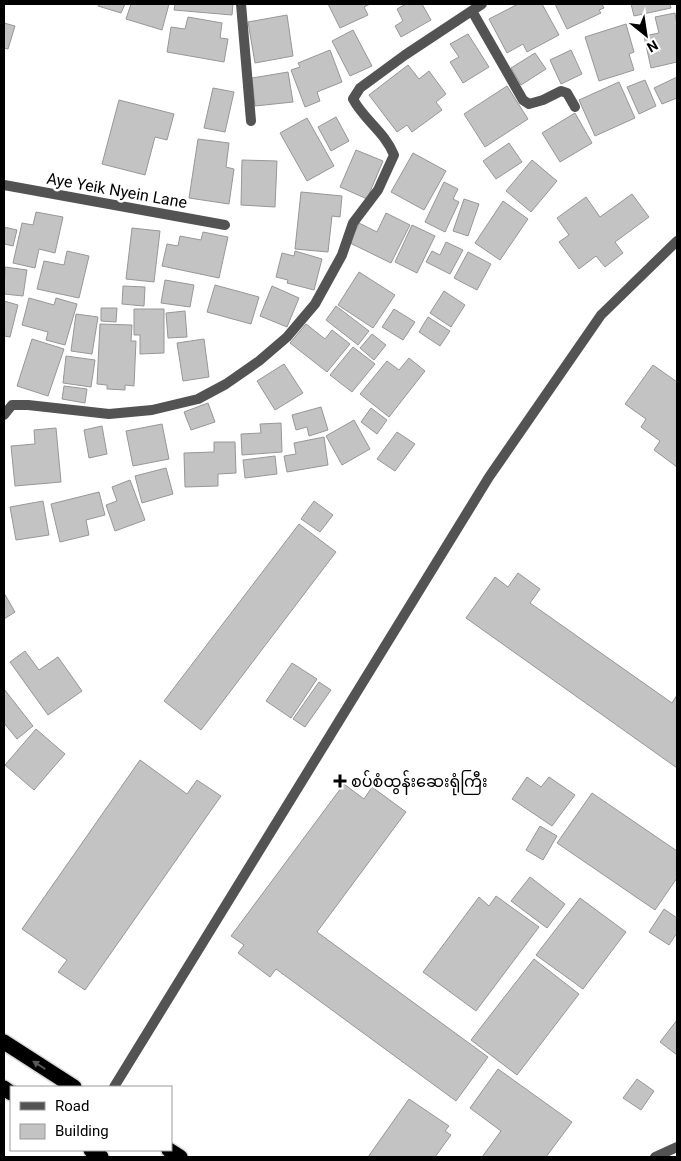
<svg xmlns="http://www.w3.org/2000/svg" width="681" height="1161" font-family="Roboto,'Noto Sans Myanmar',sans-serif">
	<rect width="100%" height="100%" fill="#fff"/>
	<path fill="#c3c3c3" stroke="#979797" d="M99,4H125L121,13L98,6Z
		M131,4H169L162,30L126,19Z
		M175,4H233L232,15L174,10Z
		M328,4H370L364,7L368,15L340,28Z
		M406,4H422L431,20L401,37L395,26L403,21L397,9Z
		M518,4H542L559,35L527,52L523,44L507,53L489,19Z
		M555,4H602L604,8L599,10L601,13L567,29Z
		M631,4H670L671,8L634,16Z
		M675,13L677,25V62L651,68L644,36L659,33L655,17Z
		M287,15L293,56L255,63L248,22Z
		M188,17L222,23L220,38L228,39L224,62L167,52L171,27L185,29Z
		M4,23L15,26L8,49L4,48Z
		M626,24L634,52L629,54L634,70L599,81L585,37Z
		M353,30L372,66L350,76L332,41Z
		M468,34L489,67L463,83L450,62L459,57L450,44Z
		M330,50L342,82L317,92L320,101L305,107L291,70L300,67L298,63Z
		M571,50L582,74L561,84L550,60Z
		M535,53L546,69L521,85L511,68Z
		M408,65L419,79L429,71L446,94L436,102L442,110L412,132L407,125L397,132L369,95Z
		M288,72L293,102L255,106L252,78Z
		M677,77V98L662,104L654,88Z
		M645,80L656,106L639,114L627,87Z
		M619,82L635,118L595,136L579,100Z
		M507,86L528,119L485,147L464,114Z
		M213,88L234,92L225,132L204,128Z
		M119,100L174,114L167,140L155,137L145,175L102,164Z
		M575,113L592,143L560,162L542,133Z
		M336,117L349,141L331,151L318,127Z
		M307,118L334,166L307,181L280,133Z
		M198,139L229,143L226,167L234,169L229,204L189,198Z
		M509,143L522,162L496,179L483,161Z
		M356,150L383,161L367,199L340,187Z
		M413,153L446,171L424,210L391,192Z
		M242,160L277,161L275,207L241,205Z
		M532,160L557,181L531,212L506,191Z
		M444,182L458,189L453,199L459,202L445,232L425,222Z
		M301,192L342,196L340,217L332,216L328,252L295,249Z
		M632,194L649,217L615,242L623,253L605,267L596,256L579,269L559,242L569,235L557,218L586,197L600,217Z
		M464,199L479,204L468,236L453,231Z
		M503,201L528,219L500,260L475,243Z
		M36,212L63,217L55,253L39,249L35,268L13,263L22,223L33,225Z
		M386,213L410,225L391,263L350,243L359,223L377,232Z
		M412,225L435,236L417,273L395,262Z
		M4,227L17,230L13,246L4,244Z
		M132,228L160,231L154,282L126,279Z
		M203,232L228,237L219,278L162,266L167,244L178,246L180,236L201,240Z
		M446,242L463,250L450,274L426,262L432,251L440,255Z
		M67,251L89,256L79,298L37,289L44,261L64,265Z
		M295,251L322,259L314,290L287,283L288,280L276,277L282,253L294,256Z
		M468,252L491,264L477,290L454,278Z
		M5,267L27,270L23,296L4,294Z
		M359,272L395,295L373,328L338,305Z
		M165,280L194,285L190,307L161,303Z
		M215,285L259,297L251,324L207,312Z
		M123,286L145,287L144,306L122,304Z
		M272,286L299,298L287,327L260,316Z
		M444,291L465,305L451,327L430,313Z
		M29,298L54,305L56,298L77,304L65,345L46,340L48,332L22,325Z
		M4,301L18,305L10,337L4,336Z
		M336,306L369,331L358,345L326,320Z
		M101,308H117L116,322L101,321Z
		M134,309H164V353L140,354V335H134Z
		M394,309L415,322L403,340L382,327Z
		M185,311L187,337L168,338L166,313Z
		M76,314L98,317L92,354L71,351Z
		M428,317L450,331L440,346L419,332Z
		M100,324L132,325L131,341H136L134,386L125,385V390L107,389V385L97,384Z
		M306,324L325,339L332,330L350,344L327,372L290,343Z
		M372,334L386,345L374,360L360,348Z
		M32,339L64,349L48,396L17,386Z
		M204,339L209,377L183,381L177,343Z
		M353,347L375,364L352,392L330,375Z
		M66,356L95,360L91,387L63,383Z
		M409,358L425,371L389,417L360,394L387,361L399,370Z
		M284,364L303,393L275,410L257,381Z
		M653,365L677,382V467L654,450L660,441L641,427L646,419L625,404Z
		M64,386L87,389L85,403L62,399Z
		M208,403L215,422L191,430L184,412Z
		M321,407L328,430L309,436L307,427L296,430L292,415Z
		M371,408L387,420L377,434L361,422Z
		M354,420L370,449L342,465L326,436Z
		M281,423L282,452L242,455L241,434L261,433L260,424Z
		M162,424L169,459L133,466L126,431Z
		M102,426L107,454L89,458L84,430Z
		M56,428L61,482L15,486L11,446L35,444L34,430Z
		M397,432L415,444L395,471L377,459Z
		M324,437L328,465L287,472L284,456L296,454L294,443Z
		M214,442H235L236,473L218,474V486L185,487L184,453L214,452Z
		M275,456L277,474L245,478L243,460Z
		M166,468L173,494L142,503L135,476Z
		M130,480L145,520L115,531L106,505L117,501L112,487Z
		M99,492L105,515L86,520L89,535L60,542L51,504Z
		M43,501L49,535L16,540L10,507Z
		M314,501L333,515L320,532L301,519Z
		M299,524L336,552L201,730L164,701Z
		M518,573L540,589L530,603L672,703L677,695V768L466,618L495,577L508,587Z
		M4,593L15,612L4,619Z
		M25,651L39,670L58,657L82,691L48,715L10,662Z
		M292,663L317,679L291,718L266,701Z
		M319,682L331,690L305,727L293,719Z
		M4,689L33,726L17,739L4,723Z
		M36,729L65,754L34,790L5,765Z
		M140,760L187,794L197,780L221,796L85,990L58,972L67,960L22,929Z
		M527,777L541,787L549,777L575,795L552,826L512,799Z
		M344,784L364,799L372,787L406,812L317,932L488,1057L456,1101L276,969L270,977L238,953L244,945L231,936Z
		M592,793L677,851V878L655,910L557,843Z
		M540,826L557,836L543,860L526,850Z
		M530,877L565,904L547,928L511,901Z
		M496,896L539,927L476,1011L423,972L479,897L489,906Z
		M580,898L626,932L583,989L536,955Z
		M664,909L677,918V933L669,945L649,932Z
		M534,959L579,994L517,1075L471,1040Z
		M677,1020V1055L660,1042Z
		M498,1069L572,1122L546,1157H482L501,1131L470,1108Z
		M637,1079L654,1091L641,1110L623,1098Z
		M409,1099L449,1126L445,1131L451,1135L435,1157H368Z"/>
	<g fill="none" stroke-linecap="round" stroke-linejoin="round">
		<g stroke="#dbdbdb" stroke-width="18">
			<path id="highway" d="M4,1042L74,1087
				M4,1088L11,1093
				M91,1150L101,1157
				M169,1150L180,1157"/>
		</g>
		<path stroke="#535353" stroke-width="10" d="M114,1087L489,477L601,315L677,241"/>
		<path stroke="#535353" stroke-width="10" d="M241,4L251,121
			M472,11L523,100L529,104L543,100L561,91L567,93L575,107
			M4,185L225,225
			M4,415L12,405H28L109,414L152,410L198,399L226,384L259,361L287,337L315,304L342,255L353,223L378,190L394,155C385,132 364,120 353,99L360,88L405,55L482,4
			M655,1157L677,1147"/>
		<use href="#highway" stroke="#000" stroke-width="15"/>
	</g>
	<defs><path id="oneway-solid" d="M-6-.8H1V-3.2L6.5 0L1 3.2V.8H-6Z" transform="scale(1.25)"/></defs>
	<use fill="#595959" href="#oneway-solid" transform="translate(39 1065) rotate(-148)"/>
	<path fill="#000" stroke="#fff" stroke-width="2" d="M337.5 773.5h5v5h5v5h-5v5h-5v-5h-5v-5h5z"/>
	<g text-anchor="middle" stroke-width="5" stroke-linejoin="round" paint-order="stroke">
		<g font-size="16" fill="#000" stroke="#fff">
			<text transform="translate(117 190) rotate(10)" y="6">Aye Yeik Nyein Lane</text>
		</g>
		<g font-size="16" fill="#000" stroke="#fff" text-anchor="start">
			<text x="351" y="787">စပ်စံထွန်းဆေးရုံကြီး</text>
		</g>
	</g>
	<rect width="681" height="1161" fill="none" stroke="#000000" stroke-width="10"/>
	<rect x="10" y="1086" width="162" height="65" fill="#ffffff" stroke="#999999"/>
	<rect x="20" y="1102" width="25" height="8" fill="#535353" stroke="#999999"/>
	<text x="55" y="1111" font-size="15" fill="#000000">Road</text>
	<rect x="20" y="1124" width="25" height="15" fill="#c3c3c3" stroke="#999999"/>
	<text x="55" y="1136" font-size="15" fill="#000000">Building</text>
	<g transform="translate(646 35) rotate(150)" stroke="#ffffff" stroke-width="4" paint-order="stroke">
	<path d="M0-4L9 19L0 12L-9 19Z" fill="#000000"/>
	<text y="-8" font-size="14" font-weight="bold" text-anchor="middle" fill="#000000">N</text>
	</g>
</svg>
